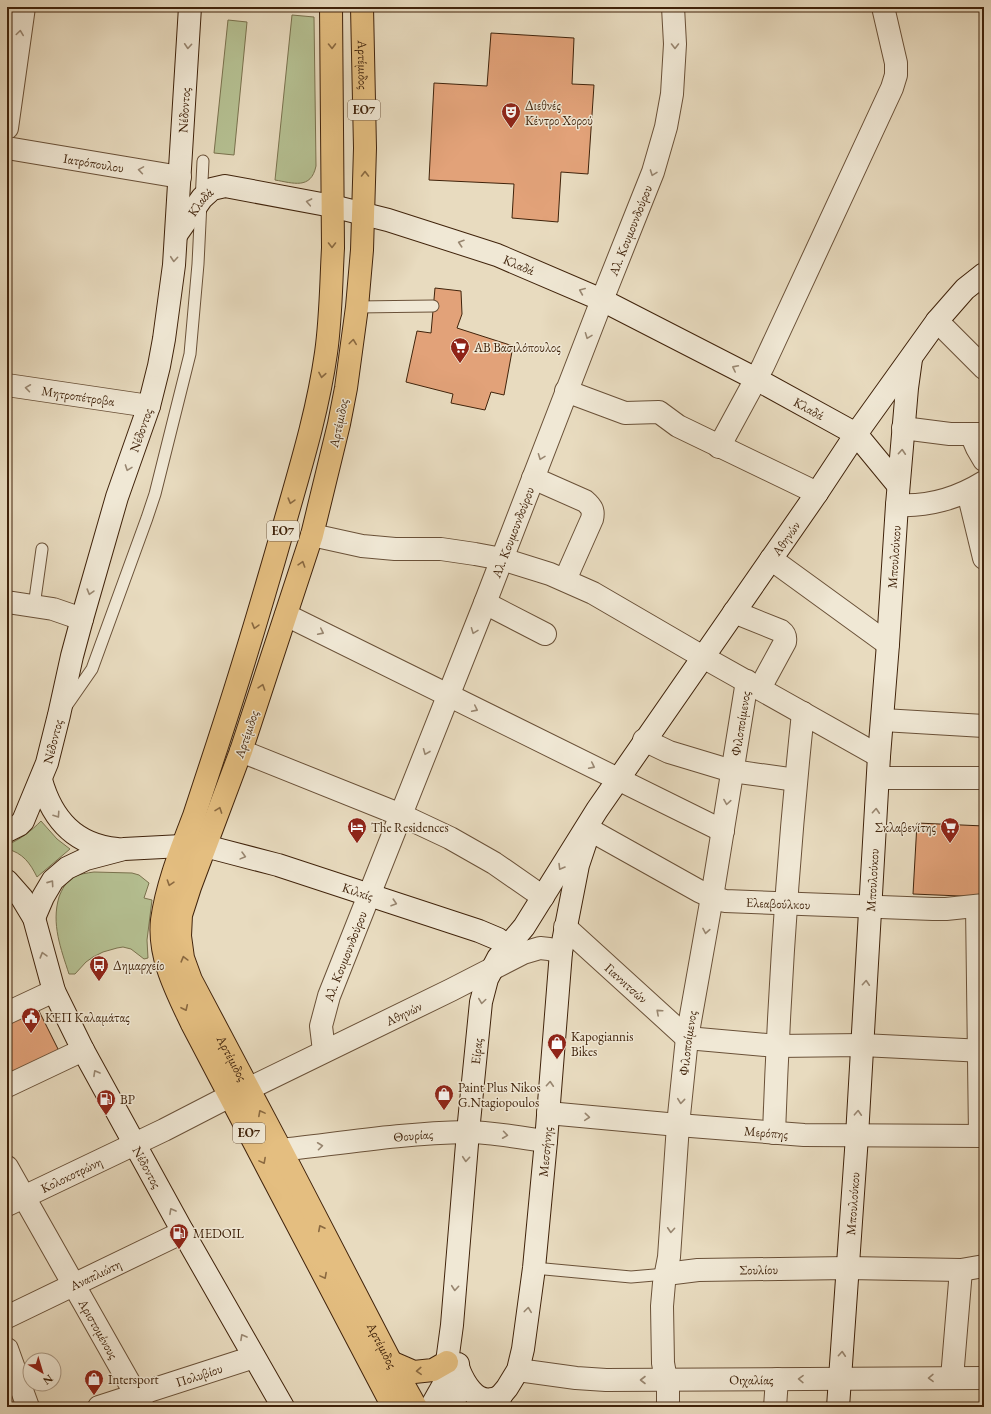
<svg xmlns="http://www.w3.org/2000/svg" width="991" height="1414" font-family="'EB Garamond',serif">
	<rect width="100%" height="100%" fill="#e8dbbf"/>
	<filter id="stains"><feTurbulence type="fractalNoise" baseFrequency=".005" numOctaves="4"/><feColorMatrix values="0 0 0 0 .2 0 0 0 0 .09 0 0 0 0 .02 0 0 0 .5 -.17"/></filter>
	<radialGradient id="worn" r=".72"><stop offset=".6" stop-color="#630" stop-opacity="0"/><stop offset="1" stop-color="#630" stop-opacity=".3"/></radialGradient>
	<path fill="#b5c092" stroke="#7a724e" d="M292,15L314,17L316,166C311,190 293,183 275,180Z
		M228,20L247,22L234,155L214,153Z
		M41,821L57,839L70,849L37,877C30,863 23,853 7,849V845C21,839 31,831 41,821Z
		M94,872L132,873L139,875L149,883L144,898L152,900L147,940L148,958L144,959L131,949L123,947L117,948L103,952L93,957L86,962L75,974H69C61,949 51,924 59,897C62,889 66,882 73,877C79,874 87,873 94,872Z"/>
	<path fill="#e2a279" stroke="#40230b" d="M491,33L574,38L572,84L594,85L588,174L561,172L558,222L512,218L514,184L429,180L434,83L487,86Z
		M435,288L461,291L462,314L457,328L513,346L504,395L491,392L485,410L451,403L453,394L406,382L417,331L431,333Z
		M917,823L984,826V897L913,894Z
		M37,1007L59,1051L7,1076V1022Z"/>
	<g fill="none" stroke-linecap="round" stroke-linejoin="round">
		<g stroke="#6a5138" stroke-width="13">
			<path id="lane" d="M357,307L433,306
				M34,606L42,549
				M67,705L92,669L147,518L155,494L190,354L198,264L203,161
				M534,1268L631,1277L666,1274"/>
		</g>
		<g stroke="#6a5138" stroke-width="24">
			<g id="street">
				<path d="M7,128L24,7"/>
				<path id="s1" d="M7,148L180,177"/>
				<path d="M937,321L984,368"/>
				<path id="s2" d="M7,385L149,406"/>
				<path d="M566,391L625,413L659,412L678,426L817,493"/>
				<path d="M903,428L950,434H984"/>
				<path d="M971,434L977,448L984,460"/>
				<path d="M719,447L763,366L892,88L896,75V63L883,7"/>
				<path d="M533,478L585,501C592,507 594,511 592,519L565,580"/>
				<path d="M968,492L984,558"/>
				<path d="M897,505C927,507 958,498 984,482"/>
				<path d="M312,535L362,546L395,549H441L475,554L502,559L550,574L593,593L703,657L879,756"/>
				<path d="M771,559L888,644"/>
				<path d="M7,602L53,609L82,619"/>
				<path d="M485,603L545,634"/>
				<path d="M734,612L781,631C785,634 786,636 785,642L760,688"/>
				<path d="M286,615L723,831"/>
				<path d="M883,720L984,726"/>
				<path d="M644,740L669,752L732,771L796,780"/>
				<path d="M241,751L401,815L450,838L494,863L543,897"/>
				<path d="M879,778H984"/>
				<path id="s3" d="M590,830L699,891L712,897L725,901L933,909H946L984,905"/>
				<path d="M977,906L980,1136"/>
				<path id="s4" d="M565,927L687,1038L777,1046L862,1045L984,1051"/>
				<path d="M7,1013L54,991"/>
				<path id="s5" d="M324,1051L321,1026L329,996L485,603L602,300L653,172L666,127L672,94L675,44L673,7"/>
				<path d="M7,1086L83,1050"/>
				<path id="s6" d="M248,1089L451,990L523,953L540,948L549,949L561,952"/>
				<path id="s7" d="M548,1113L678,1125L804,1135L984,1136"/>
				<path d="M774,1133C779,993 788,853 803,713"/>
				<path id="s8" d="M281,1150C343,1143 405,1133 467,1132C493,1132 520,1138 546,1141"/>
				<path id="s9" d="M7,1167L143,1407"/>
				<path id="s10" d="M7,1205L164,1130L230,1096"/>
				<path id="s11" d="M666,1274L698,1270L848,1268L961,1270L984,1266"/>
				<path id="s12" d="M7,1317L183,1232"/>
				<path d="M7,1349L28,1407"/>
				<path id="s13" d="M518,1370L576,1378L606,1380L984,1378"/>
				<path d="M952,1378L961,1270"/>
				<path id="s14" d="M99,1407L254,1357"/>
				<path id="s15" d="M668,1407V1390L663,1363L662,1306L664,1283L669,1257L678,1125L687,1038L712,897L747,681"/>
				<path d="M775,1407L777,1379"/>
			</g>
		</g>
		<g stroke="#40230b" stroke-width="24">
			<g id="secondary">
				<path id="s16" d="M176,235L202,198L212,189L225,186L332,206L388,220L497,255L602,300L756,379L856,434L898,485"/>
				<path d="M41,780C52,819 75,845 117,849"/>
				<path id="s17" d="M7,831L19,825L23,821L47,763L59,715L72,656L82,619L117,497L149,406L159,366L164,339L174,265L190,7"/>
				<path id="s18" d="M7,881L22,898L34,918L54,991L83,1050L183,1232L283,1407"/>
				<path id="s19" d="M34,918L43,897L53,880L67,868L86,859L124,849L182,846H205L278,865L479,931L498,939L508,946"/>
				<path d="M459,1370C464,1382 475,1403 492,1399C495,1399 498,1397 501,1396"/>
				<path id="s20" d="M431,1407L444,1384L452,1325L468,1132L481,1002L487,979L498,958L524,927L597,810L817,493L856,434L937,321L965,289L984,274"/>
				<path d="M453,1407C457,1394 460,1378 458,1364"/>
				<path id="s21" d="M491,1407L507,1388L518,1370L523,1349L534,1268L546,1141L561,952L578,865L586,841"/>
				<path id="s22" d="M838,1407L857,1136L879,756L888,644L897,505L907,388L911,359"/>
			</g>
		</g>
		<g stroke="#40230b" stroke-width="24">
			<g id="primary">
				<path d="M331,7L333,248C331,283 331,318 326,353C318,410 301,466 285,522C264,596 242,670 218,743C210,767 202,792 194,816C181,850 167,884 162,920C158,957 177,992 192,1024L393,1407"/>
				<path id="s23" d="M362,7L365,148L362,250L357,307L346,388L339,424L312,535L241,751L190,887L181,915L180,936L183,958L191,980L281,1150L391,1362L416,1407"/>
				<path d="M391,1362L414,1372L433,1370L447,1362"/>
			</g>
		</g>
		<use href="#lane" stroke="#f0e8d5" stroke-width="11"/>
		<use href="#street" stroke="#f0e8d5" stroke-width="22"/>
		<use href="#secondary" stroke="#f0e8d5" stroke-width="22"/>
		<use href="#primary" stroke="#e4be80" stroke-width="22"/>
	</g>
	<defs><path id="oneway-chevron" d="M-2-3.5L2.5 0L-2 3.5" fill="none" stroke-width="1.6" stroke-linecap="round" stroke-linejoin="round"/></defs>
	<g stroke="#988670">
		<use href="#oneway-chevron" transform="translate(20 33) rotate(-82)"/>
		<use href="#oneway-chevron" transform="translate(188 46) rotate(94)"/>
		<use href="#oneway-chevron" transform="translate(675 46) rotate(90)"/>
		<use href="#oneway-chevron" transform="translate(141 170) rotate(-171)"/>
		<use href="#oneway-chevron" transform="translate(653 173) rotate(110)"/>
		<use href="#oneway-chevron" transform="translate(309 202) rotate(-169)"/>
		<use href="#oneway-chevron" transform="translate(461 243) rotate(-162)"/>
		<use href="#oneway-chevron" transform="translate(174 259) rotate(95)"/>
		<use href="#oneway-chevron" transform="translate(582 291) rotate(-157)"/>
		<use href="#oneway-chevron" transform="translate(588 336) rotate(111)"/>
		<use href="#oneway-chevron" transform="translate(735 368) rotate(-153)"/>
		<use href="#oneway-chevron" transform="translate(28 388) rotate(-172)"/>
		<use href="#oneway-chevron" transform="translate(902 452) rotate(-86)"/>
		<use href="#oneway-chevron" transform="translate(541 457) rotate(111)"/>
		<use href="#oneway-chevron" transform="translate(128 468) rotate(110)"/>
		<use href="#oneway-chevron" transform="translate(90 592) rotate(106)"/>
		<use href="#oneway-chevron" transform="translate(474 631) rotate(111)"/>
		<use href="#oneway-chevron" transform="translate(321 632) rotate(26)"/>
		<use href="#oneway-chevron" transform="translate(475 709) rotate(26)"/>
		<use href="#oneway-chevron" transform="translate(426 752) rotate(112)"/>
		<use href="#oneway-chevron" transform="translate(592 766) rotate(26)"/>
		<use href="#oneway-chevron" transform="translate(727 802) rotate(99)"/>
		<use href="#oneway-chevron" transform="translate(876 811) rotate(-86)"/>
		<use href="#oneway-chevron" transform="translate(57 815) rotate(56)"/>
		<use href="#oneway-chevron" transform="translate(243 856) rotate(15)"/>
		<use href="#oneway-chevron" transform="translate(561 867) rotate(121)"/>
		<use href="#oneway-chevron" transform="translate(51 883) rotate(-55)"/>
		<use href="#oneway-chevron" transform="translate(394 903) rotate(18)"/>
		<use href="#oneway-chevron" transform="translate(706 931) rotate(100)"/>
		<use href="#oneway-chevron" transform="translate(43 955) rotate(-106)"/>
		<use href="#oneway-chevron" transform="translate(866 983) rotate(-86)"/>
		<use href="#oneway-chevron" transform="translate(482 1001) rotate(98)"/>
		<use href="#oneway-chevron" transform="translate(659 1012) rotate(-138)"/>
		<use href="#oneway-chevron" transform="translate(96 1073) rotate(-119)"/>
		<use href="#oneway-chevron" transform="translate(550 1084) rotate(-86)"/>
		<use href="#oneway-chevron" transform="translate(681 1101) rotate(96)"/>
		<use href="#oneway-chevron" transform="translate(858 1113) rotate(-87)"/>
		<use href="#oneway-chevron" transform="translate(587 1117) rotate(5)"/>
		<use href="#oneway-chevron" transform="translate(505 1135) rotate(8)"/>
		<use href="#oneway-chevron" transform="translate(320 1146) rotate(-7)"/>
		<use href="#oneway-chevron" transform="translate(466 1159) rotate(95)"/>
		<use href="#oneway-chevron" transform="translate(172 1211) rotate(-119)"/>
		<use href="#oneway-chevron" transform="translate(671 1230) rotate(94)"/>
		<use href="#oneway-chevron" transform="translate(455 1288) rotate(95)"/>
		<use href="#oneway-chevron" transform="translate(528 1310) rotate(-83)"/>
		<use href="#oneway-chevron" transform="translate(243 1337) rotate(-119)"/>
		<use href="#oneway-chevron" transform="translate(842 1354) rotate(-86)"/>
		<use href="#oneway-chevron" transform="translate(931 1378) rotate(179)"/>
		<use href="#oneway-chevron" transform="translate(801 1379) rotate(-179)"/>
		<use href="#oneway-chevron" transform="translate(643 1380) rotate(-180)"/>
	</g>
	<g stroke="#8a6940">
		<use href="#oneway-chevron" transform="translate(332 46) rotate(89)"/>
		<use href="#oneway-chevron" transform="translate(365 174) rotate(-90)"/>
		<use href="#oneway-chevron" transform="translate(332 245) rotate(90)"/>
		<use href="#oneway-chevron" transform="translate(353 342) rotate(-83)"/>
		<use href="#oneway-chevron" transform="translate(322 375) rotate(100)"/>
		<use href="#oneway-chevron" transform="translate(291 501) rotate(106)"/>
		<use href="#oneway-chevron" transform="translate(302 564) rotate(-72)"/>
		<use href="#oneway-chevron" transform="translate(255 626) rotate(106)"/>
		<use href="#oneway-chevron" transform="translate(262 687) rotate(-72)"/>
		<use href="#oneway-chevron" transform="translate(219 810) rotate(-70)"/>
		<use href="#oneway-chevron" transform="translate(170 883) rotate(108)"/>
		<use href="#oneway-chevron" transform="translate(184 959) rotate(-105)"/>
		<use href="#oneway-chevron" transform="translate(185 1008) rotate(65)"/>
		<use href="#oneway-chevron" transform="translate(261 1113) rotate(-118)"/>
		<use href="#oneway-chevron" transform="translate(263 1161) rotate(62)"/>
		<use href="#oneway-chevron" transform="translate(321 1228) rotate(-117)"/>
		<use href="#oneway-chevron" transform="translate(324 1276) rotate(62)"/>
		<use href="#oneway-chevron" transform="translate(419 1371) rotate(177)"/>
	</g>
	<defs>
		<g id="theatre-pin" transform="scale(1)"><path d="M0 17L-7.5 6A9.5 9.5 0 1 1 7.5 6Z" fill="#8f2418" stroke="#f0e8d5"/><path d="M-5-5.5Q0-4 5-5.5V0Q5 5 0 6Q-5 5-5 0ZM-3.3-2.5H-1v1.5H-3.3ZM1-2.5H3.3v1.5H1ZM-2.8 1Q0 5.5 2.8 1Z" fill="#fff"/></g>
		<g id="supermarket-pin" transform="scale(1)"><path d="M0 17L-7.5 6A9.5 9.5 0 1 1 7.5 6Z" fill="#8f2418" stroke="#f0e8d5"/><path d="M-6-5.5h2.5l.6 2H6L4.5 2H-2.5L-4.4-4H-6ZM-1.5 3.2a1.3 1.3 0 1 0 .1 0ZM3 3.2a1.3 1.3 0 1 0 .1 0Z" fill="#fff"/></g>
		<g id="hotel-pin" transform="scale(1)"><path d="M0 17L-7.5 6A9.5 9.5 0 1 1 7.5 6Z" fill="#8f2418" stroke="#f0e8d5"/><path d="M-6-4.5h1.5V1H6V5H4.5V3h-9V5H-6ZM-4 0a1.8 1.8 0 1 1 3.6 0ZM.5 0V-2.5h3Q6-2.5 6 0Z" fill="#fff"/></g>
		<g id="bus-pin" transform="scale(1)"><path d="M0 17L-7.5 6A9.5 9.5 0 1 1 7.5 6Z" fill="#8f2418" stroke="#f0e8d5"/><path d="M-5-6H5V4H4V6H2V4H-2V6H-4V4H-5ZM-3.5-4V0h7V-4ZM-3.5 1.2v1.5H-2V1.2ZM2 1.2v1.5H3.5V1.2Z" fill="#fff"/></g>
		<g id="civic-pin" transform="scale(1)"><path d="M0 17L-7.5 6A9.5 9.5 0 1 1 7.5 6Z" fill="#8f2418" stroke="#f0e8d5"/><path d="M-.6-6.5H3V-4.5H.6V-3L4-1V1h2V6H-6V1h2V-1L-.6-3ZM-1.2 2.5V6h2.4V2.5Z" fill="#fff"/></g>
		<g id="shop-pin" transform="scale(1)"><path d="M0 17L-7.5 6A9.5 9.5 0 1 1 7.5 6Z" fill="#8f2418" stroke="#f0e8d5"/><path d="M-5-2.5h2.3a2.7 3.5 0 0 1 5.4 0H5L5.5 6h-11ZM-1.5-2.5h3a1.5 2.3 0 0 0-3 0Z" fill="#fff"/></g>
		<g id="fuel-pin" transform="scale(1)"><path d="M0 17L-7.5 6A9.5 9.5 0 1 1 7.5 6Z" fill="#8f2418" stroke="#f0e8d5"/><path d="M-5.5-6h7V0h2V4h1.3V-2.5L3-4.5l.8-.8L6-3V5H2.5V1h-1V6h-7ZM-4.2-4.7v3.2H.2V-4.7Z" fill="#fff"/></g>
	</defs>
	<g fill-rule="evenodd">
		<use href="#theatre-pin" x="511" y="112"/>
		<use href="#supermarket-pin" x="460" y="347"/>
		<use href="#hotel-pin" x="357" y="827"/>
		<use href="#supermarket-pin" x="950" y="827"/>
		<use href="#bus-pin" x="99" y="965"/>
		<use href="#civic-pin" x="31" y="1017"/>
		<use href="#shop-pin" x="557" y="1043"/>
		<use href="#shop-pin" x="444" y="1094"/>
		<use href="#fuel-pin" x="106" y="1099"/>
		<use href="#fuel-pin" x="179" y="1233"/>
		<use href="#shop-pin" x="94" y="1379"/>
	</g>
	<g text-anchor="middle" stroke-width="3" stroke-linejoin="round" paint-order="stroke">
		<g fill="#f0e8d5" stroke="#755e48" stroke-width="1">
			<rect x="348" y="100" width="32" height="20" rx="3"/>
			<rect x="267" y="521" width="32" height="20" rx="3"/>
			<rect x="233" y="1123" width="32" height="20" rx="3"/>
		</g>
		<g font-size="12" font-weight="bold" fill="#40230b">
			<text x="364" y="114">ΕΟ7</text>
			<text x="283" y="535">ΕΟ7</text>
			<text x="249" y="1137">ΕΟ7</text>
		</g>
		<g font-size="13" fill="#40230b" stroke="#f0e8d5">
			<text dy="5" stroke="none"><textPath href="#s23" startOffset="58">Αρτέμιδος</textPath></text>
			<text dy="5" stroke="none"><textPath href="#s17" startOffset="752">Νέδοντος</textPath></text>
			<text dy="5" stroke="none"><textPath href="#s1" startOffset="88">Ιατρόπουλου</textPath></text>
			<text dy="5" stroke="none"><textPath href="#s16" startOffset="41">Κλαδά</textPath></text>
			<text dy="5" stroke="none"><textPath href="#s5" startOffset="879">Αλ. Κουμουνδούρου</textPath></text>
			<text dy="5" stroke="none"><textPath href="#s16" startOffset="377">Κλαδά</textPath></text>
			<text dy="5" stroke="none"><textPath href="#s2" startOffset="72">Μητροπέτροβα</textPath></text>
			<text dy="5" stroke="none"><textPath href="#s16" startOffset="701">Κλαδά</textPath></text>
			<text transform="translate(338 423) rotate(-78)" y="5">Αρτέμιδος</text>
			<text dy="5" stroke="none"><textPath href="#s17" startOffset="428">Νέδοντος</textPath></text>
			<text dy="5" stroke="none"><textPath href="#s5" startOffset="555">Αλ. Κουμουνδούρου</textPath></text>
			<text dy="5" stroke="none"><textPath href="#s20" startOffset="967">Αθηνών</textPath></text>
			<text dy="5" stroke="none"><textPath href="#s22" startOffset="852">Μπουλούκου</textPath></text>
			<text dy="5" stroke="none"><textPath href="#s15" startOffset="690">Φιλοποίμενος</textPath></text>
			<text transform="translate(246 734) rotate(-71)" y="5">Αρτέμιδος</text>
			<text dy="5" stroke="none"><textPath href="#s17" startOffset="104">Νέδοντος</textPath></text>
			<text dy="5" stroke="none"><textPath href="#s22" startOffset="528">Μπουλούκου</textPath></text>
			<text dy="5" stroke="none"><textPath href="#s19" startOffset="362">Κιλκίς</textPath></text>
			<text dy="5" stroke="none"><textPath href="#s3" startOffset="206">Ελεαβούλκου</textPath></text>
			<text dy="5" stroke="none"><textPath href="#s5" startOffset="99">Αλ. Κουμουνδούρου</textPath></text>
			<text dy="5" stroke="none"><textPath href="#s4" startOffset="83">Γιαννιτσών</textPath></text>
			<text dy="5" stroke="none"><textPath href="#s6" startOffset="173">Αθηνών</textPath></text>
			<text dy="5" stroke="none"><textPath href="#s15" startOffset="366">Φιλοποίμενος</textPath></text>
			<text dy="5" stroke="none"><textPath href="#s20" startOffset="361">Είρας</textPath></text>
			<text dy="5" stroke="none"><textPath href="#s23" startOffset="1090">Αρτέμιδος</textPath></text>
			<text dy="5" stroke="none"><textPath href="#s7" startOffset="219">Μερόπης</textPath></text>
			<text dy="5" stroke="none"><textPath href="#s8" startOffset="133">Θουρίας</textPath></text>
			<text dy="5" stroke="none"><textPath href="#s21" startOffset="266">Μεσσήνης</textPath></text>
			<text dy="5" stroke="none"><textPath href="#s18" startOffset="321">Νέδοντος</textPath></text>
			<text dy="5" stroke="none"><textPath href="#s10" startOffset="71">Κολοκοτρώνη</textPath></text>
			<text dy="5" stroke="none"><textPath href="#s22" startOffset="204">Μπουλούκου</textPath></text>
			<text dy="5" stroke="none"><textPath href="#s11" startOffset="93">Σουλίου</textPath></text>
			<text dy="5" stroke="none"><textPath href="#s12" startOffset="98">Αναπλιώτη</textPath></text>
			<text dy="5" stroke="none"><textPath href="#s9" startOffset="186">Αριστομένους</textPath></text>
			<text dy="5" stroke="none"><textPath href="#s23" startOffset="1414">Αρτέμιδος</textPath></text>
			<text dy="5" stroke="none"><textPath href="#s14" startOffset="105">Πολυβίου</textPath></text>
			<text dy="5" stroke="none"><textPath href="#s13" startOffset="234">Οιχαλίας</textPath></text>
		</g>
		<g font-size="13" fill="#40230b" stroke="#f0e8d5" text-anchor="start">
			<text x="525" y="110">Διεθνές<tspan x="525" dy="15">Κέντρο Χορού</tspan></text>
			<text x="474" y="352">ΑΒ Βασιλόπουλος</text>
			<text x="371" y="832">The Residences</text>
			<text x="936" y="832" text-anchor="end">Σκλαβενίτης</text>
			<text x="113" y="970">Δημαρχείο</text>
			<text x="45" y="1022">ΚΕΠ Καλαμάτας</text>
			<text x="571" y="1041">Kapogiannis<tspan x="571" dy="15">Bikes</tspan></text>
			<text x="458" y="1092">Paint Plus Nikos<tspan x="458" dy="15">G.Ntagiopoulos</tspan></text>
			<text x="120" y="1104">BP</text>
			<text x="193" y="1238">MEDOIL</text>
			<text x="108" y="1384">Intersport</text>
		</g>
	</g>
	<rect width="991" height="1414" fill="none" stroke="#e8dbbf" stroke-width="24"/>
	<rect x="8" y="8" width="975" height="1398" fill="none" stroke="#40230b" stroke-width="2"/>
	<rect x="12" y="12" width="967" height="1390" fill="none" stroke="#40230b"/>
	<g transform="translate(42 1372) rotate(142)"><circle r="19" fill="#f0e8d5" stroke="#aa9984"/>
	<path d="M0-3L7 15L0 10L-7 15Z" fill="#8f2418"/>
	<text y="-6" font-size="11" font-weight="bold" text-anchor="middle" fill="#40230b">N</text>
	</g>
	<rect width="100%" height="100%" filter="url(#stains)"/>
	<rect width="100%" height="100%" fill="url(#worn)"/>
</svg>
